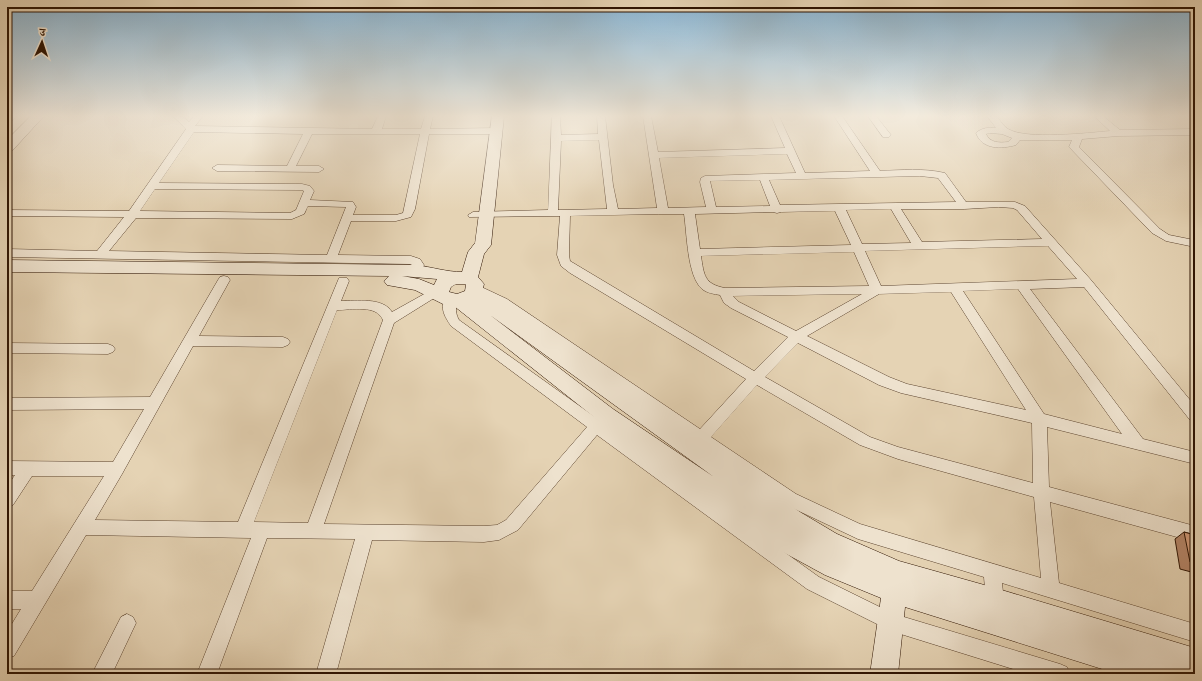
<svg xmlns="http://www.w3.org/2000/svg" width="1202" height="681" font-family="'IM FELL Great Primer','Noto Serif Devanagari',serif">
	<rect width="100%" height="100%" fill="#e5d3b4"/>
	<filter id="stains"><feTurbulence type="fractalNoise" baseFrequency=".005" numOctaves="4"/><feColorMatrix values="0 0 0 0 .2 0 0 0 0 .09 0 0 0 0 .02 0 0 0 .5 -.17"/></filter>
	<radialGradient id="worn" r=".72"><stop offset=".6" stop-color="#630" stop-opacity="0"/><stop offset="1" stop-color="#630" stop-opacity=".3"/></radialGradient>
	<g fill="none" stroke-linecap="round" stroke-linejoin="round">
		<g stroke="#5c442f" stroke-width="1">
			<path id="street" d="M173,116H182L189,122L194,116H203L195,126L372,129L378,116H386L382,129H421L425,116H433L430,129L497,128L502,131L497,134H429L415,209L411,217L396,221H351L338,255L411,256L420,259L424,265L420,274H412L410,271L412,265L410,264L7,257V249L97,251L124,217L7,216V210L129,211L186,129ZM194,132L303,134L287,166L217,165L212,168L217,171L319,172L324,169L319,166H296L312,134H420L403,213L396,215H353L356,207L353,202L310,200L314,191L310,186L302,184L159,183ZM155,189L302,190L304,191L296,210L290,213L140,211ZM308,206L346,207L327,255L109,251L136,218L292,219L304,214Z
				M552,116H560L561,135L598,134L597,116H605L613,185L618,209L657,208L643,116H651L658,152L785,148L771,116H779L805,173L870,171L834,116H842L880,171C901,170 924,168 945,173L966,202H1015L1025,206L1091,280L1195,406V422L1190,420L1084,287L1030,289L1143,439L1195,452V464L1047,427L1049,487L1195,526V542L1050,502L1059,583L1195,624V642L1002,583L1004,601L1001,607L995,610L989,607L986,601L984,577L858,539L784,504L499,305L471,291L469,288L471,285L475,284L507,299L700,429L746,379L570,273L561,266L557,255L560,216L469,217L468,215L473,212L548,210ZM599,140L607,209L558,210L561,141ZM787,154L796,173L705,176L701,178L700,182L706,207L668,208L659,158ZM920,176L938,178L956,202L780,205L769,180ZM760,180L770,206L716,207L710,181ZM999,207L1013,208L1017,210L1042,239L922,242L901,209H964ZM891,209L911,243L862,244L846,210ZM835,211L851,245L700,249L695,214L773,212L777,213L781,212ZM659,214H684C687,233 687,276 702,289C707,293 714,294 720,295L724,303L731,308L788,337L754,371L570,261L569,255L570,216ZM1048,246L1077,279L881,286L865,251ZM854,252L869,286L725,288C704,284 704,275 701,256ZM1018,289L1122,434L1044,414L963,291ZM951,292L1026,410L907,384L889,377L807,336L879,294ZM862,294L796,331L739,302L733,296ZM798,343L879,385L901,393L1032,423L1033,483L898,447L870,437L765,377ZM757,385L860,445L898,459L1034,497L1041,578L860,524L796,494L711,437Z
				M868,116H876L891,135L889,137H883Z
				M987,116H996C1000,120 1003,126 1008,129C1026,140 1088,133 1110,131L1094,116H1103L1120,130L1195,129V135L1118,136L1082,139L1079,147L1160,229L1169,235L1194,240L1195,243L1190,246L1166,241L1152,233L1071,149L1069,147L1072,140H1020L1016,145C1002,149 982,150 976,133C981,128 989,127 996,128ZM990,133L1002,134L1012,138L1008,142C999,143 990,143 986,134Z
				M224,276L228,277L230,280L199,336L283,337L288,339L290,342L288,345L283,347L193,346L122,474L95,520L238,522L339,278H347L349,281L341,301C356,301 383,297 392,312L435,288L439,289L441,292L439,295L394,323L324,524L484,526L497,525L506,520L587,427L451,326C445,317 439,308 446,297L450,296L454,297C459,304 453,310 459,320L595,417L600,415L605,417L607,421L606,424L819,577L894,614L1060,664L1067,667L1070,674H1029L891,631L807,589L597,435L518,530L499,540L484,542L372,540L336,674H316L355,539L267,538L217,674H197L251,538L86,535L14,656L7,658V632L21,609H7V591H32L104,476H32L13,505L7,507V487L15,475H7V461L113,462L144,409L7,410V398L150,397L218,280L220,277ZM337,310C352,310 376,304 383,320L308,523L254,522Z
				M7,343L108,344L113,346L115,349L113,352L108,354L7,353Z
				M127,614L133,617L136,623L112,674H92L121,617Z"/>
		</g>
		<g stroke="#2f1503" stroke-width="1">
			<path id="secondary" d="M7,116H16L12,121L7,122Z
				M31,116H44L12,151L7,152V140Z
				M492,116H504L491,245L484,254L478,277L484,284L482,292L800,512L837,534L899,561L995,588L1195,648V674H1189L1173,669L1175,674H1118L905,607L898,674H870L881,598L825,575L781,551L599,421L454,306L443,304L415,290L387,285L384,281L389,276L7,272V260L416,265C431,267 447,272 462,272L468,252L475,243ZM402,276L437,279L434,285L419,279ZM456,284H465L466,285L465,291L457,294L449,292L451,287ZM490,315L714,477L613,409Z"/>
		</g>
		<use href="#street" fill="#eee2ce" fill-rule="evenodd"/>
		<use href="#secondary" fill="#eee2ce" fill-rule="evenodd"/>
	</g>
	<path fill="#b38466" stroke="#2f1503" d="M1184,532L1195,535V573L1180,569L1175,539Z"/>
	<path fill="#d09977" stroke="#2f1503" d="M1184,532L1195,535V563L1190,562Z"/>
	<linearGradient id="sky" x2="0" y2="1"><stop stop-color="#88b5d4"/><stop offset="0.55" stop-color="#f3ebdd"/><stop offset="1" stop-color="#f3ebdd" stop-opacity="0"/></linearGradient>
	<rect width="1202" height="211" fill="url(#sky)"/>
	<rect width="1202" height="681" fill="none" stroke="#e5d3b4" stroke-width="24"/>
	<rect x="8" y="8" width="1186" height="665" fill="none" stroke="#2f1503" stroke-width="2"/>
	<rect x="12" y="12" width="1178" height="657" fill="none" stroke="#2f1503"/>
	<g transform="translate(42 42) rotate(3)" stroke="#eee2ce" stroke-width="3" paint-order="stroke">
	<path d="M0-3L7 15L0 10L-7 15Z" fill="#2f1503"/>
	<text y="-6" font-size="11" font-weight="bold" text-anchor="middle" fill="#2f1503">उ</text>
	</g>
	<rect width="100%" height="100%" filter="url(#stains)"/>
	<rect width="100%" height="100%" fill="url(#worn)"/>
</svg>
